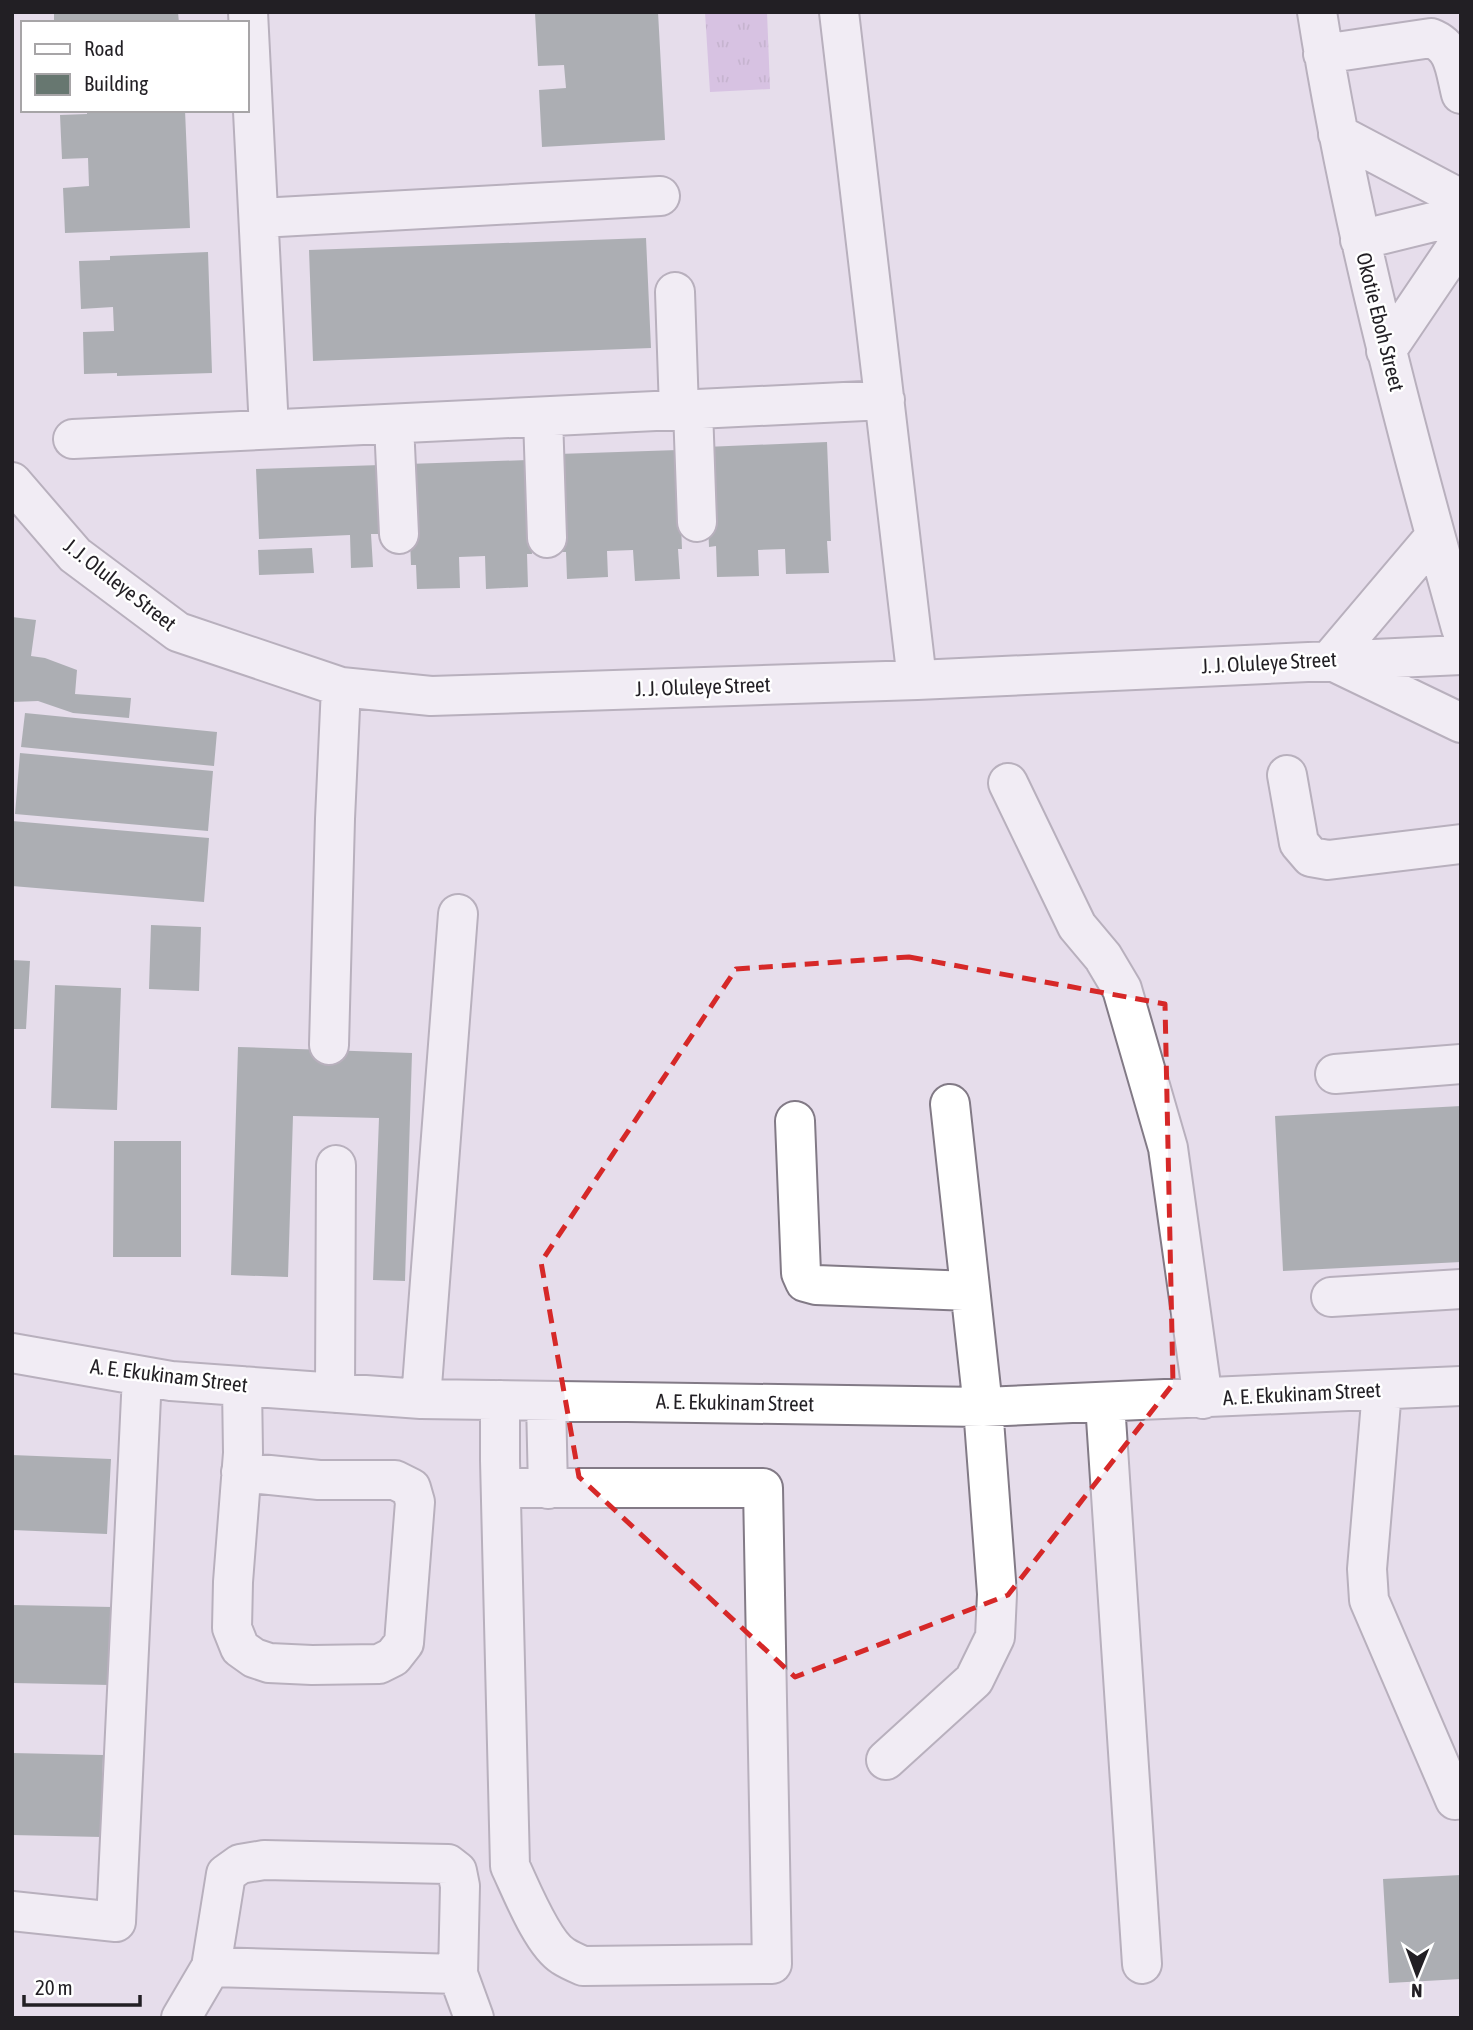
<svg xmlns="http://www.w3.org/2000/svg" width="1473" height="2030" font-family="'Asap Condensed',sans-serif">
	<defs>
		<pattern id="park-tufts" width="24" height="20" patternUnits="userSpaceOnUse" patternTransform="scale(1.75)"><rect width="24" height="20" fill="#c5a2d7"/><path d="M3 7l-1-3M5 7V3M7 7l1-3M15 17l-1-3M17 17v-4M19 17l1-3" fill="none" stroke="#a083ae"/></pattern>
	</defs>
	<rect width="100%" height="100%" fill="#e6ddeb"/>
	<path fill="url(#park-tufts)" d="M705,12H767L770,89L710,92Z"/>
	<path fill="#677770" d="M54,12H178L179,23L54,22Z
		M658,12L665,140L542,147L539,90L566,88L564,65L538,66L535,13Z
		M185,110L190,228L65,233L63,188L89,186L88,158L62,159L60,115L87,114V111Z
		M646,238L651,348L313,361L309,250Z
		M208,252L212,373L117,376V373L84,374L83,332L114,331L113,307L81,309L79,261L110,260V256Z
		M827,442L831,541H827L829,573L786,574L785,549L758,550L759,576L717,577L716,546L709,547L705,447Z
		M678,450L682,549H678L680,579L635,581L633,550L607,551L608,577L567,579L566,552H562L558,454Z
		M528,460L532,554H527L528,587L486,589L485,556L459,557L460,588L417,589L416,565H411L407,464Z
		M381,465L383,534H371L373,567L351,568L350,535L259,539L256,469Z
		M312,548L314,573L259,575L258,550Z
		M12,617L36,620L31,656L45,658L77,670L75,694L131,698L129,718L73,713L38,701L12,702Z
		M25,713L217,732L214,766L21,747Z
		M20,753L213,771L208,831L15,814Z
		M12,821L209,838L204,902L12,886Z
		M151,925L201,927L199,991L149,989Z
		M12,960L30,961L26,1029H12Z
		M55,985L121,988L117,1110L51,1108Z
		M238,1047L412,1053L405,1281L373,1280L379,1118L293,1116L288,1277L231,1275Z
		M1461,1106V1262L1283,1271L1275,1116Z
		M114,1141H181V1257H113Z
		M12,1455L111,1459L107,1534L12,1530Z
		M12,1605L112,1607L110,1685L12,1683Z
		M12,1753L103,1755L101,1837L12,1835Z
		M1461,1875V1979L1389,1983L1383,1879Z"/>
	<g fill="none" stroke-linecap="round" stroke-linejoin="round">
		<g stroke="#827a86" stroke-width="42">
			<path id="minor" d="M248,12L269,429
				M839,12L917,680
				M1317,12C1350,221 1404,425 1461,628
				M1323,54L1431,38C1455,47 1455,71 1461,94
				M1338,134L1461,199
				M260,218L660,196
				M1360,240L1461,215
				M675,292L679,410
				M1386,351L1461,240
				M693,409L697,522
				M543,417L547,538
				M394,424L399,534
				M73,439L885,400
				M12,482L75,555L178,632L341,687L431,696L917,680L1461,655
				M1435,536L1330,660L1461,723
				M1287,775L1299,843L1311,857L1328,860L1461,844
				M1008,783L1077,926L1103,957L1122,989L1168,1148L1203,1399
				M329,1045L335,819L341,687
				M1335,1074L1461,1064
				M795,1121L801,1273L805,1282L816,1285L970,1291
				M1331,1297L1461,1289
				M12,1353L171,1381L421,1399L983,1407L1461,1386
				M1382,1390L1367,1569L1369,1600L1455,1800
				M335,1393L336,1165
				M421,1399L458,914
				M500,1400V1460L510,1866C521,1889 542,1943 563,1956C569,1960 576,1963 583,1966L772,1964L763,1488H502
				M546,1401L548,1489
				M1105,1403L1142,1964
				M241,1472L319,1480H395L411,1488L415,1502L404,1643L393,1657L379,1664L312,1665L269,1663L254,1658L240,1648L232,1628L233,1582L243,1453L242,1386
				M886,1760L974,1680L995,1637L997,1594L983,1407L950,1104
				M12,1911L116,1922L142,1376
				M211,1967L226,1874L240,1864L264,1860L448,1864L457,1871L460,1886L458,1974
				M181,2018L211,1967L458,1974L474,2018"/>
		</g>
		<use href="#minor" stroke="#fff" stroke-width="38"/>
	</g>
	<path d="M0 0H1473V2030H0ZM909,957L1165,1004L1173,1384L1008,1595L795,1677L579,1477L541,1262L736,969Z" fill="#e6ddeb" fill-opacity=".55" fill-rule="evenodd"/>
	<path fill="none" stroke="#d62828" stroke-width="5" stroke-dasharray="14 9" stroke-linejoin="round" d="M909,957L1165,1004L1173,1384L1008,1595L795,1677L579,1477L541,1262L736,969Z"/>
	<g text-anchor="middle" stroke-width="5" stroke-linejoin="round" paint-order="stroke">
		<g font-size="21" fill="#221f24" stroke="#fff">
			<text transform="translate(1380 322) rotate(76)" y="7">Okotie Eboh Street</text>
			<text transform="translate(120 585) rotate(38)" y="7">J. J. Oluleye Street</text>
			<text transform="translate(1269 663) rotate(-3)" y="7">J. J. Oluleye Street</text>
			<text transform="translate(703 687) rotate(-2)" y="7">J. J. Oluleye Street</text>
			<text transform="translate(169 1376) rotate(7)" y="7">A. E. Ekukinam Street</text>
			<text transform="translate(1302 1394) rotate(-3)" y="7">A. E. Ekukinam Street</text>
			<text transform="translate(735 1403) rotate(1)" y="7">A. E. Ekukinam Street</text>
		</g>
	</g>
	<rect width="1473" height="2030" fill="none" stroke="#221f24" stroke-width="28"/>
	<rect x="21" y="21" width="228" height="91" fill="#ffffff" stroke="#a7a5a7" stroke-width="2"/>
	<rect x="35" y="44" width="35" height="10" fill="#ffffff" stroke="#a7a5a7" stroke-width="2"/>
	<text x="84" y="56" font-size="21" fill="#221f24">Road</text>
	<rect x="35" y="74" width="35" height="21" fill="#677770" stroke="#a7a5a7" stroke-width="2"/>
	<text x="84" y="91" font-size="21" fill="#221f24">Building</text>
	<g transform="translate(1417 1974) rotate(181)" stroke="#ffffff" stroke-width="5" paint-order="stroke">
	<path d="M0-5L12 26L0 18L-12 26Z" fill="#221f24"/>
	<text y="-10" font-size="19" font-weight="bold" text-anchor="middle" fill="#221f24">N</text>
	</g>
	<path d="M24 1995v10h116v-10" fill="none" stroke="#221f24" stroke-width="3.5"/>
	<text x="35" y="1995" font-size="21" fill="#221f24" stroke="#ffffff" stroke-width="5" paint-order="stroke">20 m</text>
</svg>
